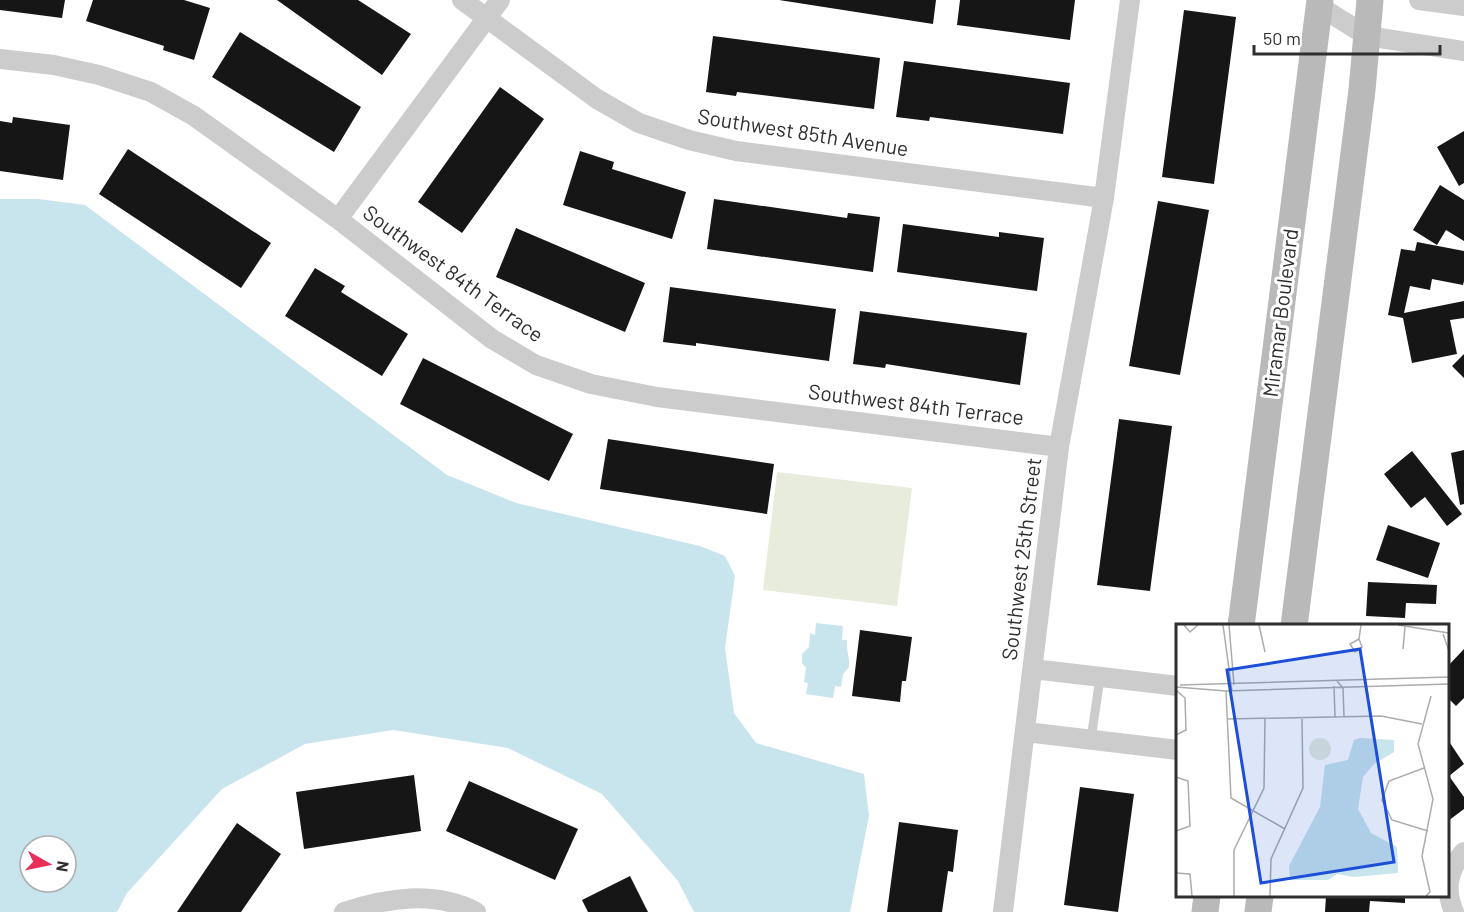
<svg xmlns="http://www.w3.org/2000/svg" width="1464" height="912" font-family="Barlow,sans-serif">
	<rect width="100%" height="100%" fill="#fff"/>
	<path fill="#e7ecdc" d="M777,472L912,488L897,606L763,590Z"/>
	<path fill="#c8e4ec" fill-rule="evenodd" d="M0,199H38L85,205L447,475L516,503L700,546L725,556L735,576L725,648L734,713L756,743L864,774L869,816L850,912H694L678,881L602,794L508,748L393,730L305,744L222,789L127,893L117,912H0ZM30,846H66V882H30Z
		M816,623L843,626L842,640H847C846,651 850,657 849,667L843,674L841,687L835,686L833,698L806,694L808,683L804,682L806,668L802,663V654L809,647L810,633L815,635Z"/>
	<path fill="#161616" d="M0,0H65L62,18L0,10Z
		M93,0H184L210,8L194,60L163,50L164,46L86,21Z
		M277,0H358L411,34L382,75Z
		M779,0H936L933,24Z
		M960,0H1075L1070,40L957,25Z
		M1184,10L1236,17L1214,184L1162,177Z
		M240,32L361,107L334,152L212,77Z
		M713,36L880,58L874,109L737,92L736,96L706,92Z
		M904,61L1070,83L1063,134L930,117L929,121L896,117Z
		M500,87L544,119L462,233L418,202Z
		M13,117L70,125L63,180L0,171V121L12,123Z
		M1464,131V183L1459,186L1437,147Z
		M128,149L271,243L241,288L99,194Z
		M580,151L614,162L612,169L686,192L672,239L563,205Z
		M1440,185L1464,200V241L1446,230L1437,245L1413,230Z
		M714,199L847,218L848,213L880,217L873,272L707,249Z
		M1158,201L1209,210L1180,375L1129,366Z
		M903,224L999,237V232L1044,238L1037,291L897,272Z
		M516,228L645,283L625,332L496,277Z
		M1417,242L1464,251V281L1463,285L1432,279L1430,290L1410,286L1404,313L1464,301V318L1450,320L1457,354L1412,363L1403,318L1388,315L1401,249L1415,251Z
		M315,268L345,286L341,292L408,334L382,376L285,316Z
		M670,287L836,309L829,361L696,343V346L663,342Z
		M860,311L1027,333L1020,385L886,364L885,368L853,364Z
		M1464,354V378L1452,366Z
		M423,358L573,434L549,481L400,404Z
		M1119,419L1172,426L1150,591L1097,585Z
		M608,439L774,464L767,514L600,489Z
		M1464,450V504L1460,505L1451,453Z
		M1412,451L1462,514L1447,526L1425,497L1411,508L1384,474Z
		M1388,525L1440,543L1428,578L1376,560Z
		M1368,582L1437,585L1436,604L1406,603L1405,618L1366,616Z
		M860,630L912,637L906,681H902L900,702L852,696Z
		M1464,649V698L1456,706L1448,698V666Z
		M1448,740L1464,764L1449,776L1464,797V809L1448,821Z
		M414,775L421,831L304,849L296,792Z
		M469,781L578,829L555,880L446,831Z
		M1080,787L1134,794L1118,912L1064,905Z
		M899,822L958,830L953,872L948,871L942,912H887Z
		M237,823L281,854L241,912H177Z
		M630,876L648,912H588L582,900Z
		M1326,896H1405V903L1370,901L1369,912H1325Z"/>
	<g fill="none" stroke-linecap="round" stroke-linejoin="round">
		<path stroke="#ccc" stroke-width="9" d="M1091,739L1100,678"/>
		<path stroke="#ccc" stroke-width="20" d="M462,0L597,99L639,123L689,140L736,151L1104,198
			M1419,0L1464,6
			M1319,6L1367,36L1464,51
			M0,59L54,65L99,75L151,92L194,116L338,219L492,339L536,365L591,384L657,397L1059,447
			M338,219L500,0
			M1033,669L1178,686
			M1026,732L1178,750
			M344,912C387,898 434,890 476,912
			M1003,912L1059,447L1104,198L1130,0
			M1454,912C1444,889 1448,870 1464,852"/>
		<path stroke="#b9b9b9" stroke-width="27" d="M1241,626L1320,0
			M1294,626L1362,90L1370,0
			M1205,912L1207,896
			M1258,912L1260,896"/>
	</g>
	<g text-anchor="middle" stroke-width="6" stroke-linejoin="round" paint-order="stroke">
		<g font-size="21" fill="#2f2f2f" stroke="#fff">
			<text transform="translate(803 133) rotate(9)" y="7">Southwest 85th Avenue</text>
			<text transform="translate(453 274) rotate(36)" y="7">Southwest 84th Terrace</text>
			<text transform="translate(1281 313) rotate(-83)" y="7">Miramar Boulevard</text>
			<text transform="translate(916 405) rotate(7)" y="7">Southwest 84th Terrace</text>
			<text transform="translate(1022 559) rotate(-83)" y="7">Southwest 25th Street</text>
		</g>
	</g>
	<g transform="translate(1176 624)">
		<rect width="273" height="273" fill="#fff"/>
		<path d="M133 125a11 11 0 1 1 22 0a11 11 0 1 1-22 0Z" fill="#e7ecdc"/>
		<path d="M184,114L218,116V128L198,140L187,153L182,185L195,209L221,223L222,249L178,253L161,250L152,256H114L113,242L144,183L149,141L172,136L178,116Z" fill="#c8e4ec"/>
		<path fill="none" stroke="#acacac" stroke-width="1.5" d="M8,1L14,8L22,1M47,1L56,67M53,1L58,61M83,1L89,28M222,1L273,9M267,10L273,27M183,15L174,20L179,28L186,23L183,15L185,1M227,25L229,3M161,57L167,64L168,93M4,61L273,53M158,62L159,93M0,63L50,67L273,60M0,66L9,74L10,106L0,111M50,67L55,174L109,205M51,95L205,92L246,100M248,144L213,157L206,176L216,196L252,207M0,153L12,157L14,202L0,207M0,249L14,250L16,272M58,272V226L88,164L89,94M94,272L95,235L127,164L126,95M250,272L254,268L246,232L257,175L242,120L255,72"/>
		<path fill="#1d4ed8" fill-opacity="0.15" stroke="#1d4ed8" stroke-width="3" d="M184,25L218,238L85,259L51,46Z"/>
		<rect width="273" height="273" fill="none" stroke="#2f2f2f" stroke-width="3"/>
	</g>
	<g transform="translate(48 864) rotate(99)"><circle r="28" fill="#ffffff" stroke="#acacac" stroke-width="1.5"/>
	<path d="M0-4.5L10 22L0 15L-10 22Z" fill="#e82f5a"/>
	<text y="-9" font-size="16" font-weight="bold" text-anchor="middle" fill="#2f2f2f">N</text>
	</g>
	<path d="M1254 45v9h186v-9" fill="none" stroke="#2f2f2f" stroke-width="3"/>
	<text x="1263" y="45" font-size="18" fill="#2f2f2f" stroke="#ffffff" stroke-width="4.5" paint-order="stroke">50 m</text>
</svg>
